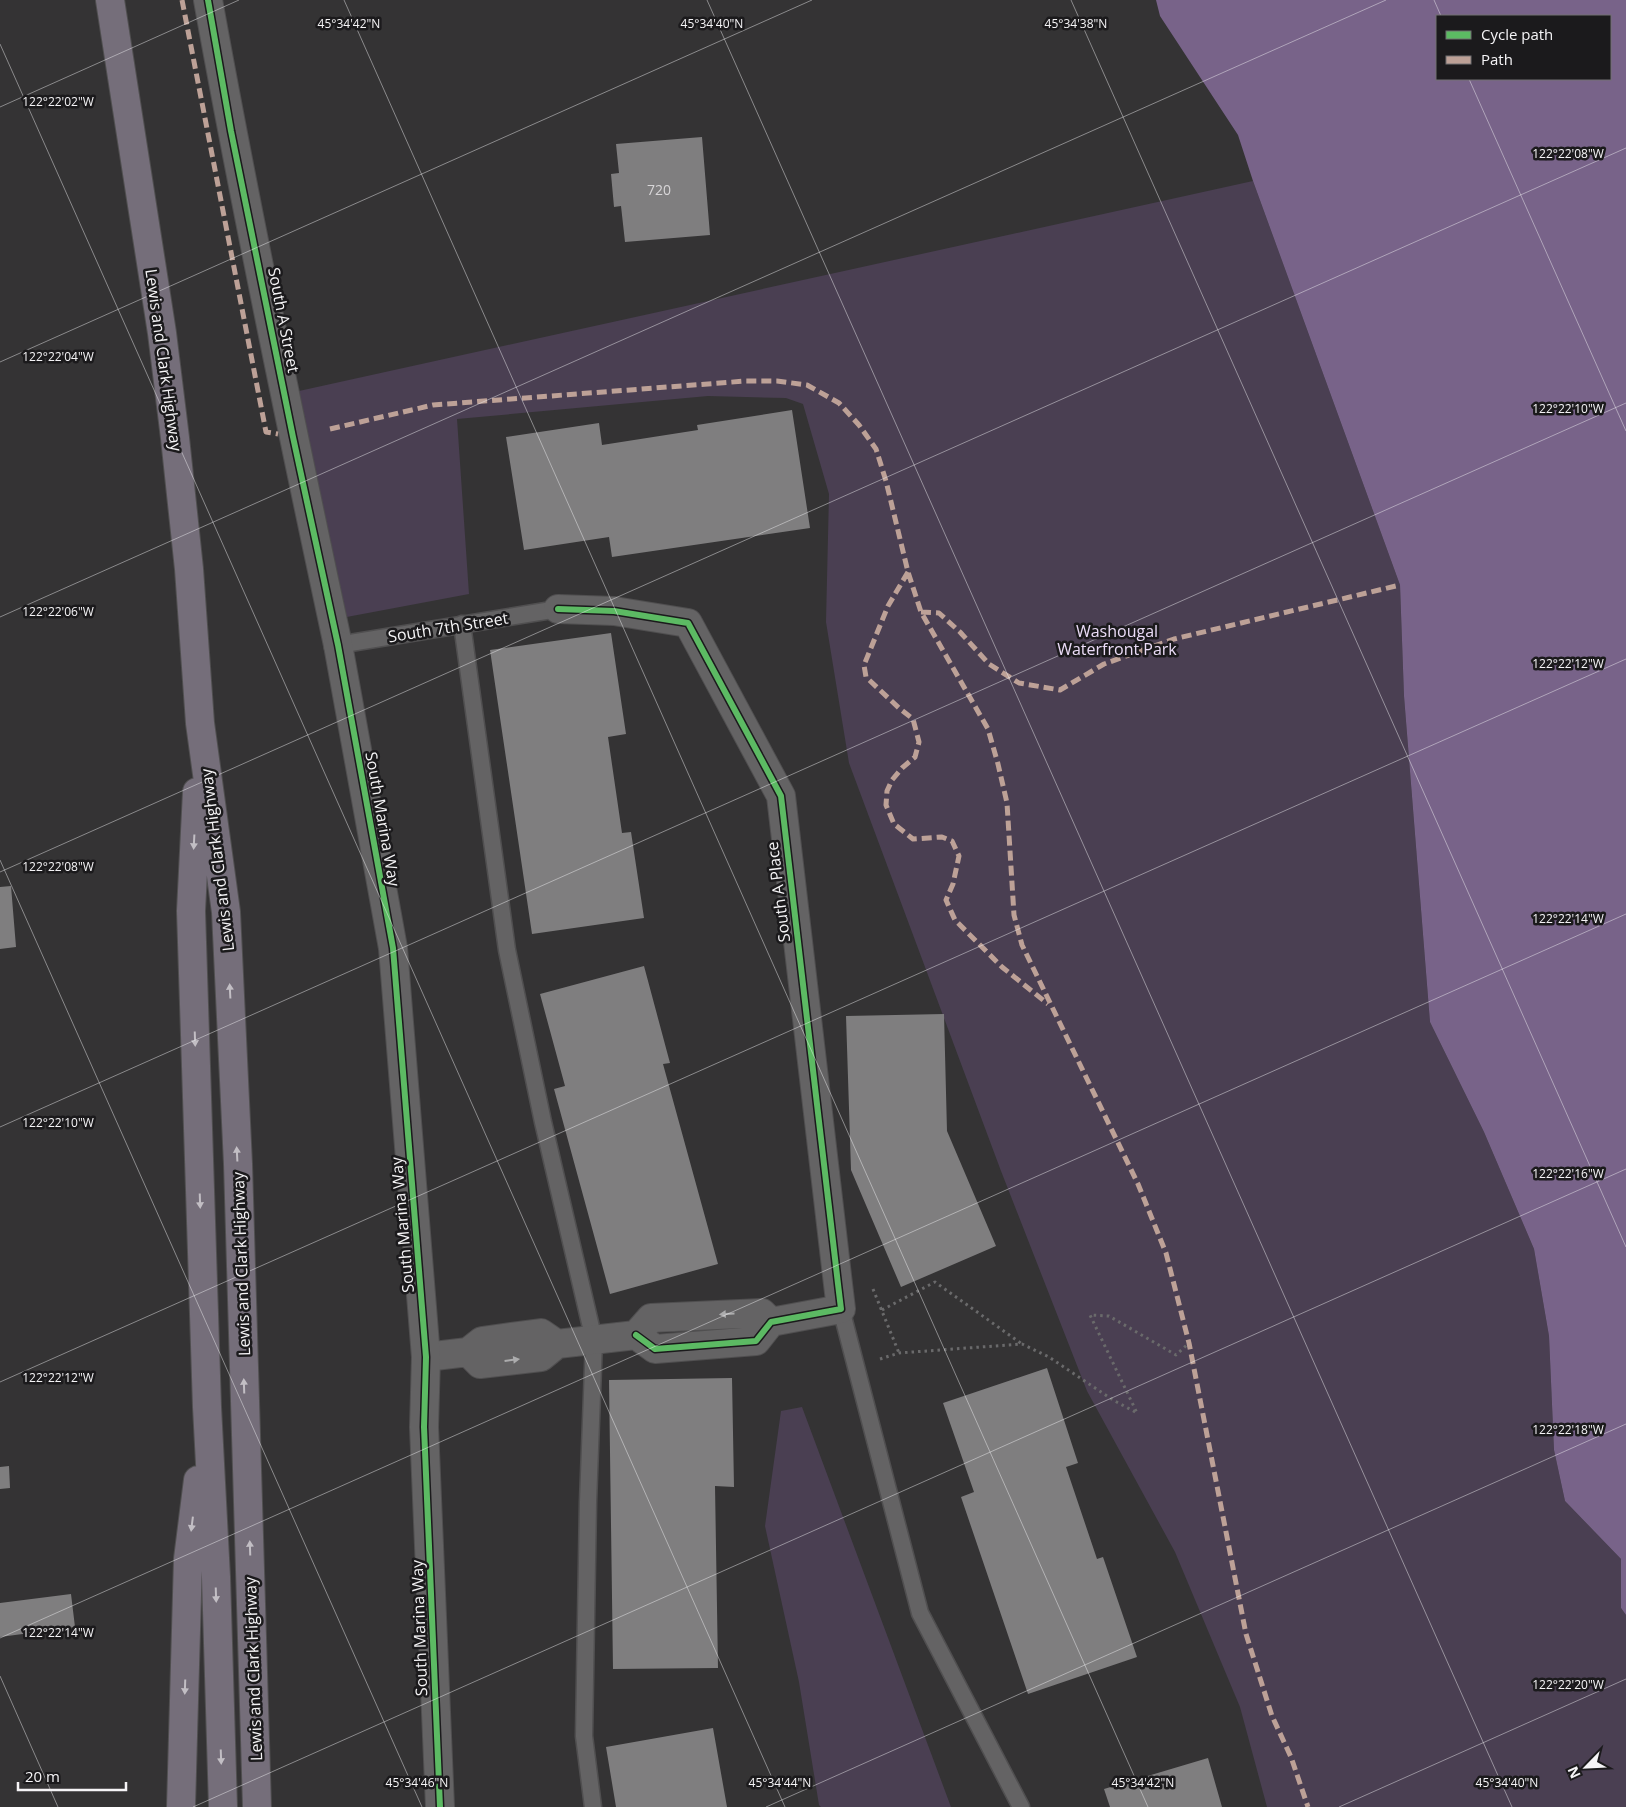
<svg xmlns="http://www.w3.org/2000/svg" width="1626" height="1807" font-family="'Open Sans',sans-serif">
	<rect width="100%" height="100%" fill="#343334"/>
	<path fill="#4a3f52" d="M1253,181L1400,585L1404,696L1430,1022L1484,1132L1534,1249L1549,1336L1554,1450L1565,1501L1621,1559V1608L1626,1615V1807H1267L1240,1707L1175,1552L1087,1391L1001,1171L849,763L826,622L829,494L803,404L786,398L708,396L457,419L469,594L336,619L299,391Z
		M802,1407L951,1807H821L819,1805L799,1682L765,1526L781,1411Z"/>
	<path fill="#786389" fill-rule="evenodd" d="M1156,0H1626V1615L1621,1608V1559L1565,1501L1554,1450L1549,1336L1534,1249L1484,1132L1430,1022L1404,696L1400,585L1253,181L1238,135L1160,16ZM1437,16H1610V79H1437Z"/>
	<path fill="#7f7e7f" d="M702,137L710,235L625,242L621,206L614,207L611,174L619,173L616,144Z
		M792,410L810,528L612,557L609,537L524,550L506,437L599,423L602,445L698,430L697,425Z
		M611,633L626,734L608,737L622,833L631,832L644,918L532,934L490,650Z
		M11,886L16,947L0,949V887Z
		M644,966L670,1063L663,1064L718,1264L610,1294L554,1089L565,1086L540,994Z
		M944,1014L947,1131L996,1246L901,1287L851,1170L846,1016Z
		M1047,1368L1078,1463L1066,1467L1097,1559L1103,1557L1137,1657L1028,1694L961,1497L974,1492L943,1403Z
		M732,1378L734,1487L715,1486L718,1668L613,1669L609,1380Z
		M9,1466L10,1488L0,1489V1467Z
		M71,1594L75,1627L0,1637V1603Z
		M713,1728L727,1807H616L606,1747Z
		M1208,1758L1222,1807H1110L1104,1789Z"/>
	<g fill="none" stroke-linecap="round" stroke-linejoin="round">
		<g stroke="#504f50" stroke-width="19">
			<path id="lane" d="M462,624L507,950L543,1122L594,1340L588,1502L584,1736L593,1807
				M338,645L558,609
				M841,1309L920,1613L1021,1807"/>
		</g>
		<g stroke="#504f50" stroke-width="30">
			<path id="street" d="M208,0C247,216 292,431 338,645
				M558,609L614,611L688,623L781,796L838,1284L841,1309L771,1322L756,1341L655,1349L636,1335
				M468,1352L480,1364L541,1357L557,1344L636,1335L651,1318L762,1313L771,1322
				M426,1357L468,1352L482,1341L541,1333L557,1344"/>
		</g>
		<g stroke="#504f50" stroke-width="30">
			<path id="secondary" d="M338,645L393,948L426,1357L424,1427L440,1807"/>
		</g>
		<g stroke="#504f50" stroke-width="30">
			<path id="highway" d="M110,0L162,333L175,438L189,569L200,723L226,912L238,1164L257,1807
				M197,792L191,911L207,1407L216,1577L223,1807
				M181,1807L188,1559L198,1480"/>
		</g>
		<path stroke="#6a6a6b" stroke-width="3" stroke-dasharray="2.5 4" stroke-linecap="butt" d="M873,1289L899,1353
			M882,1310L935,1282L1022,1344
			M880,1359L899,1353L1022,1344L1049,1357L1113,1400L1137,1413L1090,1315L1109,1316L1176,1355L1189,1343"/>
		<use href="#lane" stroke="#646364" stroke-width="16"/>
		<use href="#street" stroke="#646364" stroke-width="28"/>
		<use href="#secondary" stroke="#646364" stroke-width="28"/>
		<use href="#highway" stroke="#756e7a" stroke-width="28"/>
		<path stroke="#bda197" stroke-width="5" stroke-dasharray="10 5" stroke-linecap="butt" d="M182,0L266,432L278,434
			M330,429L433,405L746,381H777L807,385L839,403L859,425L876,449L886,481L908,572L921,612L988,729L998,764L1007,803L1014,915L1022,945L1138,1184L1166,1253L1189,1343L1246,1634L1272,1716L1291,1757L1308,1807
			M908,572L888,606L864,665L866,677L899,708L913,719L919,742L915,757L902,768L892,780L887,791L886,805L894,824L913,839L942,837L952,841L959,856L953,884L946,900L955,920L1002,967L1048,1004
			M921,612L939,613L960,632L989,664L1019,683L1060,690L1104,664L1174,639L1400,585"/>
		<g stroke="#1b1a1c" stroke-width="9">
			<path id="cycleway" d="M208,0L231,131L293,437L338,645L393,948L426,1357L424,1427L440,1807
				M558,609L614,611L688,623L781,796L838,1284L841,1309L771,1322L756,1341L655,1349L636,1335"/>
		</g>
		<use href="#cycleway" stroke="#5cba63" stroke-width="6"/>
	</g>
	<defs><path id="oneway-solid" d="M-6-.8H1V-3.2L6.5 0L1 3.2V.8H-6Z" transform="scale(1.25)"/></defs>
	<g fill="#c2bec4">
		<use href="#oneway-solid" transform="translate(194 842) rotate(93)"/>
		<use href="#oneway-solid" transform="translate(230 991) rotate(-93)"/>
		<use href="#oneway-solid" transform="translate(195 1039) rotate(88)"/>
		<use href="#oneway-solid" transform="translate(237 1154) rotate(-93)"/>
		<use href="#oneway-solid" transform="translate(200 1201) rotate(88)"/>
		<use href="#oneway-solid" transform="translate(244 1386) rotate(-92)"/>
		<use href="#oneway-solid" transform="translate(192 1524) rotate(97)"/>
		<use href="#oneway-solid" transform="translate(250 1548) rotate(-92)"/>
		<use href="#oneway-solid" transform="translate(216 1595) rotate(88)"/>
		<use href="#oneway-solid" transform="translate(185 1687) rotate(92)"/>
		<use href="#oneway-solid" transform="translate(221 1757) rotate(88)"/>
	</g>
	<g fill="#acacad">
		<use href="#oneway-solid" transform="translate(727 1314) rotate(177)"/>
		<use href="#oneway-solid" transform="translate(512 1360) rotate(-7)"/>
	</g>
	<path fill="none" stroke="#f5f4f6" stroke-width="1" stroke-opacity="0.45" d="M344,0L1148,1807M707,0L1512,1807M1071,0L1626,1247M1434,0L1441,16M0,44L785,1807M1469,79L1626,431M0,107L239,0M0,362L812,0M0,617L1386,0M0,860L422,1807M0,872L1626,148M0,1127L1626,403M0,1382L1626,659M0,1638L1626,914M0,1676L58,1807M193,1807L1626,1169M766,1807L1626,1424M1339,1807L1626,1679"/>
	<g text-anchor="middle" stroke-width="5" stroke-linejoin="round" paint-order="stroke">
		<g font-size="14" fill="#d8d6d8">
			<text x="659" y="195">720</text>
		</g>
		<g font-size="16" fill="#f5f4f6" stroke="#1b1a1c">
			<text transform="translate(284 320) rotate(79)" y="6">South A Street</text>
			<text transform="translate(164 360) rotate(82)" y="6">Lewis and Clark Highway</text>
			<text transform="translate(448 627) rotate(-9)" y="6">South 7th Street</text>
			<text transform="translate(383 819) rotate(80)" y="6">South Marina Way</text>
			<text transform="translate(217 860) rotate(-97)" y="6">Lewis and Clark Highway</text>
			<text transform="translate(778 892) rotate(-97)" y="6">South A Place</text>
			<text transform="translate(402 1225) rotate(-95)" y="6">South Marina Way</text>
			<text transform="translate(241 1264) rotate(-92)" y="6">Lewis and Clark Highway</text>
			<text transform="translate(419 1628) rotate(-92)" y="6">South Marina Way</text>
			<text transform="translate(253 1669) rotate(-92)" y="6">Lewis and Clark Highway</text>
		</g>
		<g font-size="16" fill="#ebdcf7" stroke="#1b1a1c">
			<text x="1117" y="637">Washougal<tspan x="1117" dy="18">Waterfront Park</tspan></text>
		</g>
	</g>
	<g font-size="12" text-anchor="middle" fill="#f5f4f6" stroke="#1b1a1c" stroke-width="5" stroke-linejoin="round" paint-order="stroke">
		<text x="349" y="28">45°34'42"N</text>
		<text x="712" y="28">45°34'40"N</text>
		<text x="1076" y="28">45°34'38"N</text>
		<text x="58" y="106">122°22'02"W</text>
		<text x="1568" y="158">122°22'08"W</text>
		<text x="58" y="361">122°22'04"W</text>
		<text x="1568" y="413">122°22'10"W</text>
		<text x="58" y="616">122°22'06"W</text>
		<text x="1568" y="668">122°22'12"W</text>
		<text x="58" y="871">122°22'08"W</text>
		<text x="1568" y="923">122°22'14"W</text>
		<text x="58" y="1127">122°22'10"W</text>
		<text x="1568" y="1178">122°22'16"W</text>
		<text x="58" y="1382">122°22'12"W</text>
		<text x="1568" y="1434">122°22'18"W</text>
		<text x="58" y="1637">122°22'14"W</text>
		<text x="1568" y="1689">122°22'20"W</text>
		<text x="417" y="1787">45°34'46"N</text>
		<text x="780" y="1787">45°34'44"N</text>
		<text x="1143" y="1787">45°34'42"N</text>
		<text x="1507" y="1787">45°34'40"N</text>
	</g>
	<rect x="1436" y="15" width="175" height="65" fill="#1b1a1c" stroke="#727173"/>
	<rect x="1446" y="31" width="25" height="8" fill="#5cba63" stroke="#727173"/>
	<text x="1481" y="40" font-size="15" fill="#f5f4f6">Cycle path</text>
	<rect x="1446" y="56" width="25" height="8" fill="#bda197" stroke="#727173"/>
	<text x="1481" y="65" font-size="15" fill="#f5f4f6">Path</text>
	<g transform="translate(1586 1767) rotate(246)" stroke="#1b1a1c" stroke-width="4" paint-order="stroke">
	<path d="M0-4L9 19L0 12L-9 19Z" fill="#f5f4f6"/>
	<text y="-8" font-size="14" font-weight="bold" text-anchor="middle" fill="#f5f4f6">N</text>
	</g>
	<path d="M18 1782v8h108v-8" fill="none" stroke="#f5f4f6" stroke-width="2.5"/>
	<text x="25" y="1782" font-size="15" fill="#f5f4f6" stroke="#1b1a1c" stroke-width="4" paint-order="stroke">20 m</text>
</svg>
